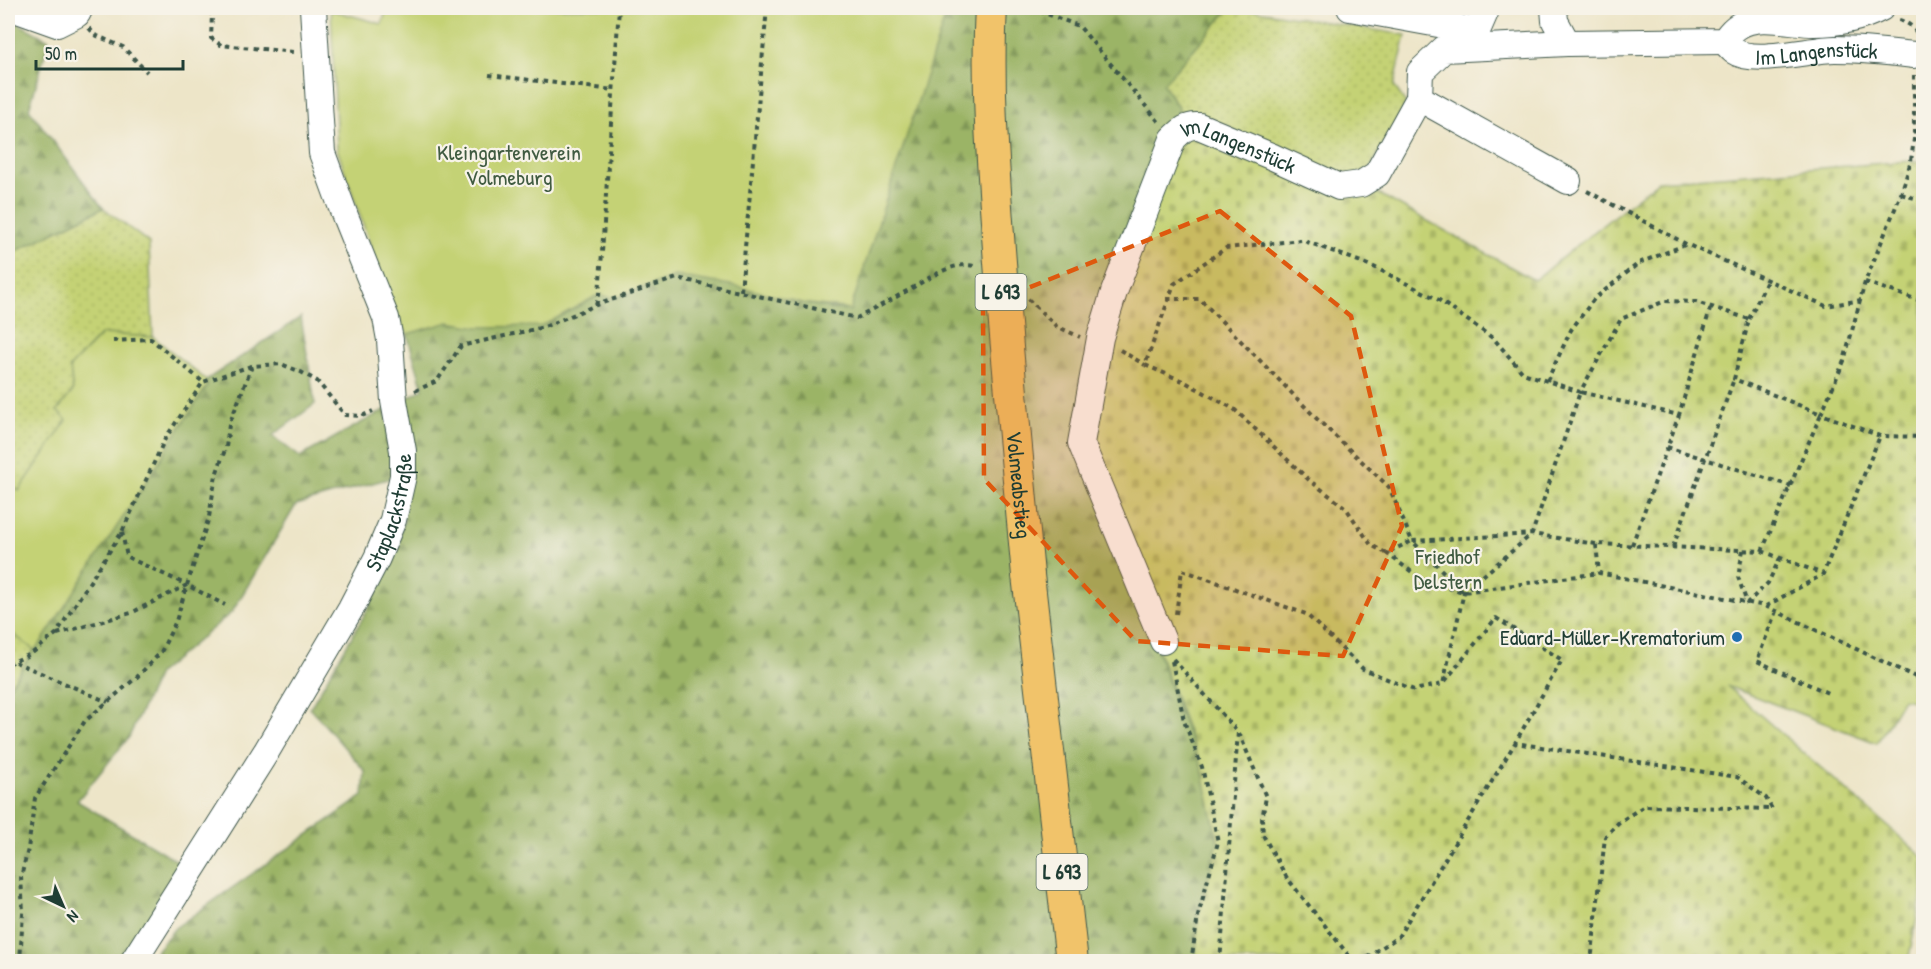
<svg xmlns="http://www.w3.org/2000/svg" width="1931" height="969" font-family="'Patrick Hand',sans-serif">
	<defs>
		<pattern id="grass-dots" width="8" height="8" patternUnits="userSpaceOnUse" patternTransform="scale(1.5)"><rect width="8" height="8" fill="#c4d274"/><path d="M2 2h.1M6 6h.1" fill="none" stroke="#a8b565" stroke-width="1.8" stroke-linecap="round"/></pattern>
		<pattern id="forest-firs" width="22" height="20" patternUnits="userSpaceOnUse" patternTransform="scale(1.5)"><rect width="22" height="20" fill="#9bb466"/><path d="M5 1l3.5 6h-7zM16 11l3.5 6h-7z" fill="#7e9455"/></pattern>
		<pattern id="cemetery-stones" width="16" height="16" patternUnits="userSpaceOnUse" patternTransform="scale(1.5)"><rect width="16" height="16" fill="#c4d274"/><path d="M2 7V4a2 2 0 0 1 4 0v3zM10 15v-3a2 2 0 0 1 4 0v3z" fill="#a8b565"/></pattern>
	</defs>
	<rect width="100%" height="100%" fill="#f7f3e8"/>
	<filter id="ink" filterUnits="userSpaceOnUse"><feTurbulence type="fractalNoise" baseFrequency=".0167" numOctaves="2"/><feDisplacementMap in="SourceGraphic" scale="12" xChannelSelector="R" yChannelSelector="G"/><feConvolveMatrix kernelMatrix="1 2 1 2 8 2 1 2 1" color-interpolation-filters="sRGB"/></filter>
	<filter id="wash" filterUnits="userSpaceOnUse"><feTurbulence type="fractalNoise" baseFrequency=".008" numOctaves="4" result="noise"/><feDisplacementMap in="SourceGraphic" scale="24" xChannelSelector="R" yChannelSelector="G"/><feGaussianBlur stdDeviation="1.35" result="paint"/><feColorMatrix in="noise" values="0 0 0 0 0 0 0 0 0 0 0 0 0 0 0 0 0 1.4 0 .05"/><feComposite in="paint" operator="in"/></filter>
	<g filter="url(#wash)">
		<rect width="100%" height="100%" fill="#ede5c8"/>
		<path fill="url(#grass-dots)" stroke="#728854" stroke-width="1.5" d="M1230,8H1240L1406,35L1394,86L1406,103L1371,167L1351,180L1185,118L1163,84Z
			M103,208L149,243L153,337L101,334L70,367L73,391L57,411L68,420L19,491L8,483V265L12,253Z
			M8,630L34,650L8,689Z"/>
		<path fill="url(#forest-firs)" stroke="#5d784d" stroke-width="1.5" d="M948,8H1230L1163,84L1189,125L1082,443L1183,721L1202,768L1218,842L1198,914L1196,961L147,962L175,928L363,796L365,771L310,708L365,614L389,565L404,521L403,400L423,389L407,334L449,322L479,327L542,326L599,295L615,298L675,276L737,286L802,303L850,311Z
			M8,18L49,40L29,109L103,208L12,253L8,265Z
			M301,317L315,404L272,436L300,457L386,409L394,477L296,505L232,612L158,674L129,737L77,801L184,865L122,961L8,962V689L34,650L40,644L157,465L171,441L207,386L206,380Z"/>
		<path fill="url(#cemetery-stones)" stroke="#728854" stroke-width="1.5" d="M1181,131L1361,184L1534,280L1658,181L1911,161L1923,162V703L1903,699L1877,743L1727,686L1923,857V889L1908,961H1196L1198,916L1218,842L1202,768L1184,721L1083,443L1100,338Z"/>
		<path fill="#c4d274" stroke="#728854" stroke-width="1.5" d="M387,8H948L850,311L842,308L802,303L737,286L675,276L615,298L598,295L542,326L478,327L449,322L407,334L393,311L337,149L331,10L382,24Z
			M102,334L153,337L206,380L207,386L171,441L157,465L40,644L34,650L8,630V483L19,491L67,420L57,411L73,391L70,367Z"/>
	</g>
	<g filter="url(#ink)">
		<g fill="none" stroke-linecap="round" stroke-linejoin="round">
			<g stroke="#3e564a" stroke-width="28">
				<g id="minor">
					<path d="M12,8L57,24L77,14L80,8"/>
					<path d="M1350,8L1477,31L1487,8"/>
					<path d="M1554,8L1555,21L1567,43"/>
					<path id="s1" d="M1724,41C1727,44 1730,48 1734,51C1754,65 1811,49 1835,49C1862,49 1888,52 1914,55"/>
					<path d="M1419,98L1568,181"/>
					<path id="s2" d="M1163,641L1081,443L1100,338L1114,292L1173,139C1182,130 1187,125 1199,126L1273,157L1339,187L1361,184L1377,174L1419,98L1420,72L1444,49L1567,43L1724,41C1728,36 1732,30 1737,27C1756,12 1792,23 1814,23C1838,23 1860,19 1881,8"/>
					<path id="s3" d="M133,962L266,752L351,608L377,558L393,520L403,476V451L394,401L390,340L386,318L345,216L322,153L313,8"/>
				</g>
			</g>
			<g stroke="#3e564a" stroke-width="34">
				<path id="major" d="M1028,575L1072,962"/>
			</g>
			<path stroke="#3e564a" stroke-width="4" stroke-dasharray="4.5 4.5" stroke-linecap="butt" d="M1031,8L1079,26L1159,122
				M209,11L212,15L211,38L221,45L294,52
				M1899,20C1908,23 1913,26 1918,35
				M89,28L95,35L123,47L147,72
				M489,75L613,90
				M1914,75V139L1911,161L1901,194L1865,282L1844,361L1821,414L1880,436L1924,437
				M1587,191L1686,244L1826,306L1861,300
				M1901,194L1924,201
				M1865,282L1924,302
				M741,291L767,8
				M1028,299L1056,326L1080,337
				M1167,299H1200L1317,419L1389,487L1412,541L1386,553L1371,545L1346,508L1309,480L1234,409L1185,382L1145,365L1174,284L1226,248L1302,240L1372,266L1439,300L1494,339L1523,373L1580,392L1621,319L1665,301L1696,302L1749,319L1734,379L1821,414L1762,551L1596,544L1599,573L1765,606L1924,681
				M596,305L599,295L619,8
				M1749,319L1767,281
				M113,341L151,339L203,382
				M1120,350L1145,365
				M1547,381L1571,330L1594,299L1639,263L1685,245
				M415,391L437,381L461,346L544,327L596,305L677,278L857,318C872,310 888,302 903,293C923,283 953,258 977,267
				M1667,447L1791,486
				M122,532L127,557L187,585
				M1596,544L1532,534L1580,392L1679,415L1711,306
				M1632,545L1679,415
				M1673,547L1734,379
				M1743,550L1738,577L1747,603L1768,583L1780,558
				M1762,551L1823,574L1880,436
				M1386,553L1427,583L1464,592L1599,573
				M1766,606L1822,575
				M1776,611L1757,661L1830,694
				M1176,614L1182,570L1306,614L1363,669L1414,690L1443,684L1464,592L1532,534L1412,541L1464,592
				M57,634L131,613L187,585L225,605
				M1173,659L1238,732L1220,962
				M1172,661L1184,721L1202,767L1218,842L1198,916L1191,962
				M15,662L108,702
				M8,664L31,654L56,634L122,532L165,439L203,382L251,366
				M1445,681L1496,618L1562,660L1515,743
				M1239,733L1266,797L1262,819L1263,835L1287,878L1354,962
				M8,944L15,962
				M20,962L23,912L21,877L28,849L35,798L85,721L137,677L161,652L176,621L187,585L209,517L216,475L226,447L229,425L252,366L281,364L301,372L317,381L345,415L362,416L373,411
				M1360,962L1398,937L1515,743L1737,777L1766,798L1772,809L1644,806L1618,823L1605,837L1591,962"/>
			<use href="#minor" stroke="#fff" stroke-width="26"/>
			<use href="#major" stroke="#f1c36a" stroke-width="32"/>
			<g stroke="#3e564a" stroke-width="34" stroke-linecap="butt">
				<g id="major-bridge">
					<path id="s4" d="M991,8C987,78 992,150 997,221C1005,339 1017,457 1028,575"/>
				</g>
			</g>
			<use href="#major-bridge" stroke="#f1c36a" stroke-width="32"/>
		</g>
	</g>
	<path fill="#de580e" fill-opacity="0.2" stroke="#de580e" stroke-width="4.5" stroke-dasharray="12 8" stroke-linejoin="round" d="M1220,211L1351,316L1402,526L1343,656L1136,641L984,479L983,306Z"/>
	<circle fill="#1f6fb2" stroke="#f7f3e8" stroke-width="2" cx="1737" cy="637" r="6"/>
	<g text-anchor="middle" stroke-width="4.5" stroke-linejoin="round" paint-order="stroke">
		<g fill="#f7f3e8" stroke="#60746a" stroke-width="1.5">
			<rect x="975.5" y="274" width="51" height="36" rx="4.5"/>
			<rect x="1036.5" y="854" width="51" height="36" rx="4.5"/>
		</g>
		<g font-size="21" font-weight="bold" fill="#1f3d34">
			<text x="1001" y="299">L 693</text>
			<text x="1062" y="879">L 693</text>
		</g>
		<g font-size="22" fill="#1f3d34" stroke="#f7f3e8">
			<text dy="8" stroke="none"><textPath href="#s1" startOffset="98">Im Langenstück</textPath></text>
			<text dy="8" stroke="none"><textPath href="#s2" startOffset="606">Im Langenstück</textPath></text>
			<text dy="8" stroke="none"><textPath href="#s4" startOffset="478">Volmeabstieg</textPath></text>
			<text dy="8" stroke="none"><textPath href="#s3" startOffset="520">Staplackstraße</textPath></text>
		</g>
		<g font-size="22" fill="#405b41" stroke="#f7f3e8">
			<text x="509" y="160">Kleingartenverein<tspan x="509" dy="25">Volmeburg</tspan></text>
			<text x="1448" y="564">Friedhof<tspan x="1448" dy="25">Delstern</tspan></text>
		</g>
		<g font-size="22" fill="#1f3d34" stroke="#f7f3e8" text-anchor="end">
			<text x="1725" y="645">Eduard-Müller-Krematorium</text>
		</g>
	</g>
	<rect width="1931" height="969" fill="none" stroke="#f7f3e8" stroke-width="30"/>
	<g transform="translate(63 906) rotate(136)" stroke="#f7f3e8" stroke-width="4.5" paint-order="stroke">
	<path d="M0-4.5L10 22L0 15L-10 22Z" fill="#1f3d34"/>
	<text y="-9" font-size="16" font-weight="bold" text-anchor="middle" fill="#1f3d34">N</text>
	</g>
	<path d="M36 60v9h147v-9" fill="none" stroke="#1f3d34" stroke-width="3"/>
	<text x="45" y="60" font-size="18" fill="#1f3d34" stroke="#f7f3e8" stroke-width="4.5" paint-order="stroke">50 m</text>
</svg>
